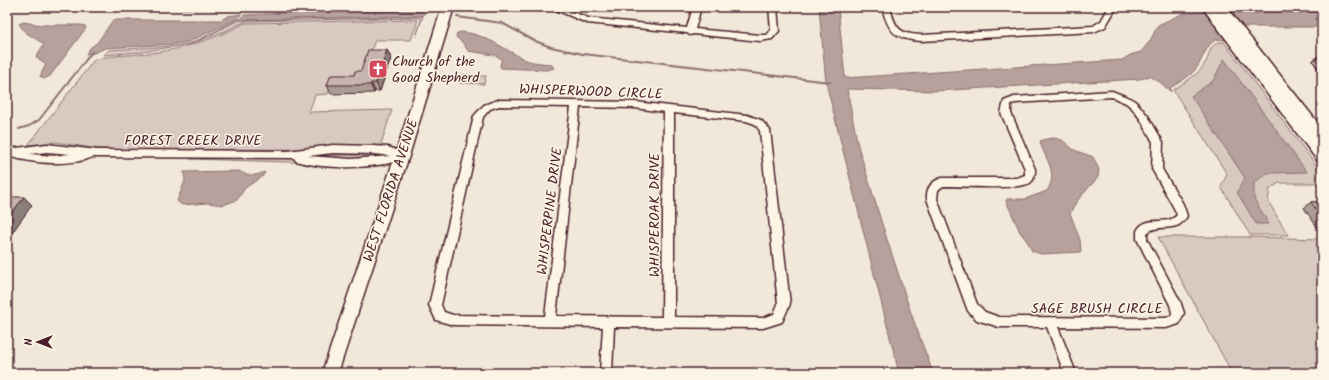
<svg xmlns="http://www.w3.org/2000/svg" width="1329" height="380" font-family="Kalam,sans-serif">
	<rect width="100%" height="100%" fill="#f1e8da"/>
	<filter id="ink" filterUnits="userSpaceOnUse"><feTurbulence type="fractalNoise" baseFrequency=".025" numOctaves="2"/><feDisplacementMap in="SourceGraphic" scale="8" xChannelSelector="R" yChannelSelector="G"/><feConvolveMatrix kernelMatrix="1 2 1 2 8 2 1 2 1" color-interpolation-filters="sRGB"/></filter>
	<g filter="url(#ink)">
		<path fill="#d8cac0" stroke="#917476" d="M423,16L416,37L421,20L419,18L246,21L225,31L191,44L141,52L104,55L109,50L175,46L188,44L199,40L238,20Z
			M418,20L411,40H375L366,65L361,74L333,82L328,94L315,95L309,112L392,110L380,147L315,149L132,150L92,148L55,142L28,145L94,60C109,55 124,56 140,54C178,51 211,41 245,23Z
			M1218,42H1224L1322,173V183H1279L1270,189L1268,201L1288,235H1250L1221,187L1227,174L1173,90C1184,82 1199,75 1205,63C1211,54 1207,49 1218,42Z
			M461,75L486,76L484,84L459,83Z
			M384,155L381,165L190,159L239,156Z
			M1158,237H1246L1322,239V373H1232Z"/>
		<path fill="#b6a19c" stroke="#8b6d6f" d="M225,7L221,9L66,8L67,7Z
			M819,7H838L845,78L1122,60L1130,55L1141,52L1150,41L1158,25L1184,13L1208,12L1322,164V168L1228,42C1208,30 1204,61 1195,70C1189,77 1178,83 1170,88L1171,92L1161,83L1150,76L1140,79L935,91L847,89L858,146L882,224L912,316L933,373H899L826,83Z
			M388,8H425L423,16L238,20L199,40L196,41L236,21L241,19L244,15Z
			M1228,12H1322V27H1244L1242,28Z
			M241,14L239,18L188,42L176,44L105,48L94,53L86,54L91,47L97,43L113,20H221L228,16Z
			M23,22L42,25H81L85,26L86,28L50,76L44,79L40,76L46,64L36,57L44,44L25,32L19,24Z
			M462,32C486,34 505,50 526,60C533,63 543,63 551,64L554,68L547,70L501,68L500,65L502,59L494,55L468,51L464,44L456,37L457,33Z
			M1224,59L1307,172L1267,173L1254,183V199L1269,224H1256L1237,192L1245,178L1191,96L1213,81Z
			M1054,138L1062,140L1074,150L1093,157L1099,170L1098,177L1077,201L1070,213L1080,240L1081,252L1041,254L1032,251L1027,241L1020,232L1006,201L1007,199H1025L1047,191C1059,171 1045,161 1040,141L1046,139Z
			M239,171C249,177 254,176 265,172L263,176L245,188L237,200L223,205L207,203L182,205L177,201L185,181L184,172Z"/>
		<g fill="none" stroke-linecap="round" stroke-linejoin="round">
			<path stroke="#8b6d6f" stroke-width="2" d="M457,17L502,23L535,41L551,47L583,54L830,82
				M19,129L29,126L39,120L92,52"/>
			<g stroke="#4a1f2b" stroke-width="3">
				<path id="street" d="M549,7H560L588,18L687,28L693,7H701L695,29L760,35H767L771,30L769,7H777L779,31L772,39L760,41L693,34L690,35L687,33L587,23Z
					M882,7H890C895,28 899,34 921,35L1093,26L1101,21L1109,7H1117L1105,27L1094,32L921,41C895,39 888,32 882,7Z
					M1322,55V70L1319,69L1314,61Z
					M1112,91L1132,99L1138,104L1148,116L1163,142L1162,169L1183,204L1187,216C1177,235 1159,222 1147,233V239L1180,301L1184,313L1179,324L1166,328L1058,327L1076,373H1064L1047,327H999L977,320L968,311L927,199C926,188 932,181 942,178H1017L1025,175V169L1001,113L1004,101L1014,97ZM1112,97L1126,103L1132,108L1141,120L1153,142L1152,169L1174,208L1177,215C1166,227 1145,214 1137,231V239L1170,305L1172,313L1171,316L1166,318L999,317L985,312L977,304L937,199L938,190L943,186C960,186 1018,190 1030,183C1035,179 1035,174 1035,169L1011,113V105L1015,103Z
					M498,100L635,102L747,115L761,120L770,130L790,304L782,322L763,328L614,327L612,373H600L603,327L453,325L436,320L429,305L474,116L484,105ZM499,106L571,107L545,316L453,315L444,312L441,305L483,117L490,109ZM580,107L635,108L664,112L662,317L556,316ZM674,113L746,121L755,124L760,131L778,304L774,314L763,318L674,317Z
					M47,144L97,150L288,151L333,145L375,146L388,147L405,153L407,156L405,159C375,169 326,170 296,161L294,158L93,157C75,165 44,164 25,160C18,159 13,157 7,156V150L9,149ZM47,152L70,154L52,156L30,154ZM333,153L375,154L391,156L351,159L308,156Z"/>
			</g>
			<g stroke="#4a1f2b" stroke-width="3">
				<path id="secondary" d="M442,7H454L409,156L338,373H322L395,156Z
					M1202,7H1214L1301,120L1214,7H1226L1322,128V142L1317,140L1322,146V161L1317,160Z"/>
			</g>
			<use href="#street" fill="#fcf5e5" fill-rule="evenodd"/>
			<use href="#secondary" fill="#fcf5e5" fill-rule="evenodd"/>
		</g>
		<path fill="#ab9d96" stroke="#4a1f2b" d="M387,50L391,58L380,91H375L374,93L331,94L327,85L354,75L361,71Z
			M1311,202H1322V234L1304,208Z"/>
		<path fill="#8b7f7a" stroke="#4a1f2b" d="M387,50L391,58L380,91L376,83Z
			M371,83L375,91L374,93L371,85Z
			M7,184L10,186L7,190Z
			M24,197L32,205L7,240V219Z"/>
		<path fill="#c7b6af" stroke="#4a1f2b" d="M368,50H387L376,83H371V85H327L331,75H354L355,71H361Z
			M7,197H24L7,219Z
			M1311,202H1322V218Z"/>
	</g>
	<defs>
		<g id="church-square" transform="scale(1)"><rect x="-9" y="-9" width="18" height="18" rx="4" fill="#d1495b" stroke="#fcf5e5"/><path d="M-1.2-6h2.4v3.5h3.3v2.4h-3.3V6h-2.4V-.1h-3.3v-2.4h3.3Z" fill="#fff"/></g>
	</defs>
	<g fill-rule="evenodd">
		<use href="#church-square" x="378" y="69"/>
	</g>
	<g text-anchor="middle" stroke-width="3" stroke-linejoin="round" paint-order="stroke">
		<g font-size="14" fill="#4a1f2b" stroke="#fcf5e5" text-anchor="start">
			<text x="392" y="66">Church of the<tspan x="392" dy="16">Good Shepherd</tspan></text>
		</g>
		<g font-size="14" fill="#4a1f2b" stroke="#fcf5e5">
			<text transform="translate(591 91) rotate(2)" y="5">WHISPERWOOD CIRCLE</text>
			<text x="193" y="145">FOREST CREEK DRIVE</text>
			<text transform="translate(390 190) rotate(-72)" y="5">WEST FLORIDA AVENUE</text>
			<text transform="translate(549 211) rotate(-83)" y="5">WHISPERPINE DRIVE</text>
			<text transform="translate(654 215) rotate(-90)" y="5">WHISPEROAK DRIVE</text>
			<text x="1097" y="313">SAGE BRUSH CIRCLE</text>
		</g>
	</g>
	<rect width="1329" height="380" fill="none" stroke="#fcf5e5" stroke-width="24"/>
	<rect x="12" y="12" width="1305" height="356" fill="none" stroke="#4a1f2b" stroke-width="1.5" filter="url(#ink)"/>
	<g transform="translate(38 342) rotate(270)" stroke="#fcf5e5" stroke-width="3" paint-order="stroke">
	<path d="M0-3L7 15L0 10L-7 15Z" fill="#4a1f2b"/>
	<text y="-6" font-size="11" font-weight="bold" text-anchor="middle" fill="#4a1f2b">N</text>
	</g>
</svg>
